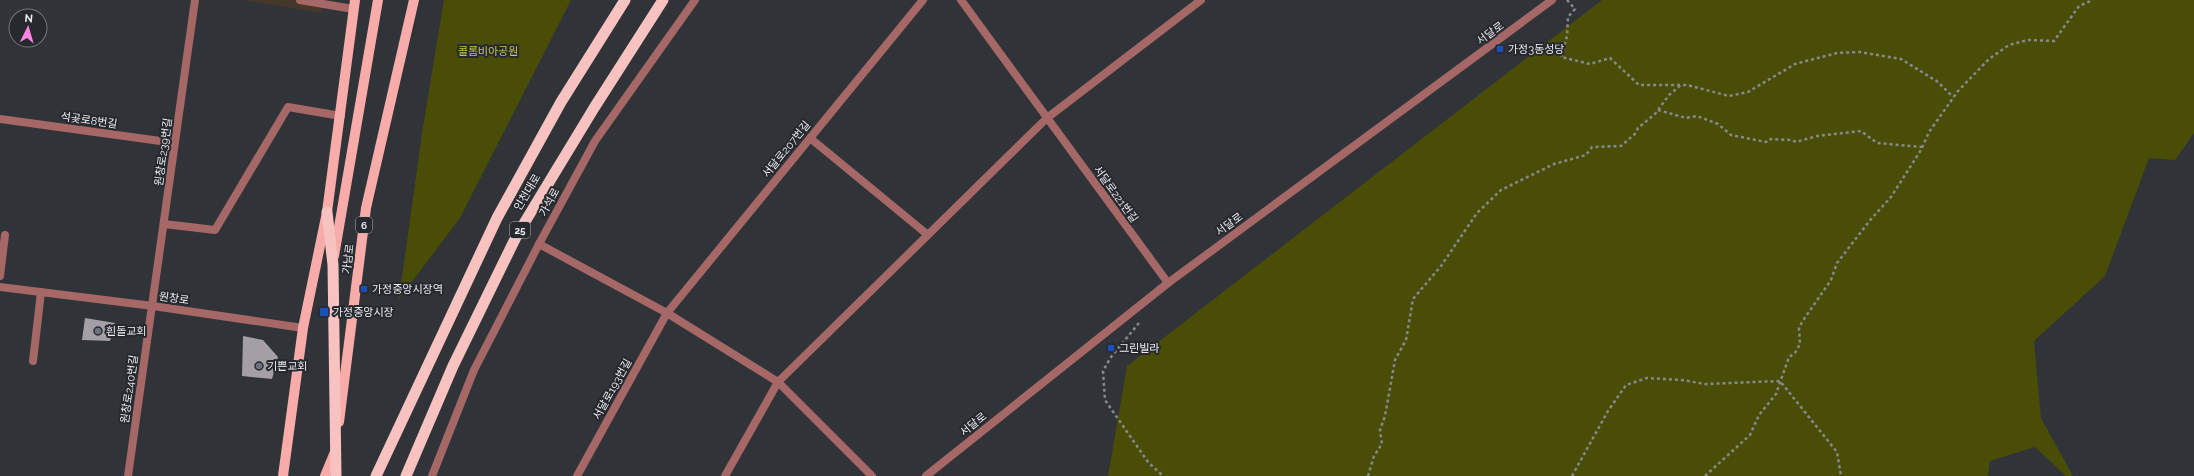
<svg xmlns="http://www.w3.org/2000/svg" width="2194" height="476" font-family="Raleway,'Noto Sans KR',sans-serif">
	<rect width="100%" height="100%" fill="#303338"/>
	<path fill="#45382a" d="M243,0H324L322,13Z"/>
	<path fill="#4a4d06" d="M444,0H571L460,218L399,299L422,133Z
		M1602,0H2194V133L2175,160L2149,158L2105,276L2034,341L2041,418L2073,476H2066L2035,447L1990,461L1988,476H1108L1127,366Z"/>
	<path fill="#a39fa5" d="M85,318L115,323L110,341L82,340Z
		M243,336L263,340L278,357L272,379L242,376Z"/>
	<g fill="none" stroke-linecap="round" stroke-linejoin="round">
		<path stroke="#87898d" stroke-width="2.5" stroke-dasharray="3 3" stroke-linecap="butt" d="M1567,0L1575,9L1568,17L1567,36L1561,57L1590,64L1610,58L1639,85H1687L1729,96L1748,92L1795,64L1837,53L1859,52L1901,59L1938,82L1953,97
			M1658,110L1686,118L1697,116L1718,124L1731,135L1766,142L1769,139L1792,140L1796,142L1817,136L1861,131L1877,143L1922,147
			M1139,323L1111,357L1103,371L1105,400L1148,462L1163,476
			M1368,476L1374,456L1382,444L1380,430L1385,416L1395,360L1406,340L1413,299L1441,266L1477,213L1501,190L1554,164L1586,155L1592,147L1621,146L1636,133L1638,128L1655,114L1669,95L1681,85
			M1572,476L1608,411L1626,385L1647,378L1682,380L1705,384L1780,381L1837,452L1841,476
			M1705,476L1750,435L1759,415L1776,394L1789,357L1795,353L1800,344L1799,328L1802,322L1831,280L1837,263L1871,219L1891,197L1921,150L1929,132L1958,91L1989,59L2009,45L2028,40L2054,41L2079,6L2093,0"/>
		<path stroke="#a56866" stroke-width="8" d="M961,0L1168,283
			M810,138L928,235
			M539,244L667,313L778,382L872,476
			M577,476L667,313L923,0
			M725,476L778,382L1047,118L1201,0"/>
		<path stroke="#a56866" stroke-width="8" d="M300,0L353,9
			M0,119L175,143
			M164,224L215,230L288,107L341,116
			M0,276L5,235
			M33,361L41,292
			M128,476L195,0
			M432,476L474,370L539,244L595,141L695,0"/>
		<path stroke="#a56866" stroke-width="8" d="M0,287L153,306L303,328
			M926,476L1168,283L1552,0"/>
		<path stroke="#f8aca9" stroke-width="10" d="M334,256L378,0
			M339,422L366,208L414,0
			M283,476L303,328L327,212L355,0
			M325,476L335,452"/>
		<path stroke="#f7c2bf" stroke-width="11" d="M327,212L333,265L336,476
			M376,476L497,218L561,102L625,0
			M406,476L453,366L517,235L594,108L663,0"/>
	</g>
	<g fill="#1a4fb4" stroke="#26292e" stroke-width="1.5">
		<rect x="1496" y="45" width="8" height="8" rx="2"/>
		<rect x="360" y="285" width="8" height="8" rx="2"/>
		<rect x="319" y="307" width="10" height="10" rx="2"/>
		<rect x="1107" y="344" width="8" height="8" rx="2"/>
	</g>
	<g fill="#6b7280" stroke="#26292e" stroke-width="1.5">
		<circle cx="98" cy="331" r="4"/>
		<circle cx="259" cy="366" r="4"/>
	</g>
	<g text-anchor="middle" stroke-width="4" stroke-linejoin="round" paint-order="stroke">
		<g fill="#26292e" stroke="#b0b2b6" stroke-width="1">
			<rect x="356" y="217" width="16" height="16" rx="3"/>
			<rect x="510" y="222" width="20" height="16" rx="3"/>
		</g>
		<g font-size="10" font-weight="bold" fill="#ebedf0">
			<text x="364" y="229">6</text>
			<text x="520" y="234">25</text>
		</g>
		<g font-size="11" fill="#ebedf0" stroke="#26292e">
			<text transform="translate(1490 33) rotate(-36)" y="4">서달로</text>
			<text transform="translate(89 120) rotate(8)" y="4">석곶로8번길</text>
			<text transform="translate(786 149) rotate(-51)" y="4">서달로207번길</text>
			<text transform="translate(163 152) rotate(-82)" y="4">원창로239번길</text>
			<text transform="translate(527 192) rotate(-59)" y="4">인천대로</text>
			<text transform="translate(1116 194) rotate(54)" y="4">서달로221번길</text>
			<text transform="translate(549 202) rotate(-61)" y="4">가석로</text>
			<text transform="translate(1229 224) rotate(-36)" y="4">서달로</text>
			<text transform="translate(348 259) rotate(-83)" y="4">가남로</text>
			<text transform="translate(174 298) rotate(8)" y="4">원창로</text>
			<text transform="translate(129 389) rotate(-82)" y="4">원창로240번길</text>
			<text transform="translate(612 389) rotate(-61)" y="4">서달로193번길</text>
			<text transform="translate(973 424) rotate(-39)" y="4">서달로</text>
		</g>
		<g font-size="11" fill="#ebedf0" stroke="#26292e" text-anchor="start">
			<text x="1508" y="53">가정3동성당</text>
			<text x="372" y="293">가정중앙시장역</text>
			<text x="333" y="316">가정중앙시장</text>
			<text x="106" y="335">흰돌교회</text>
			<text x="1119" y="352">그린빌라</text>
			<text x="267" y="370">기쁜교회</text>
		</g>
		<g font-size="11" fill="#c3c84a" stroke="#26292e">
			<text x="488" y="55">콜롬비아공원</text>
		</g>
	</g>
	<g transform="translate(28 28) rotate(5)"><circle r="19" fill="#26292e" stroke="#75777c"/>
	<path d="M0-3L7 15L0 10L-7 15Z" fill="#fe86e0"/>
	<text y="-6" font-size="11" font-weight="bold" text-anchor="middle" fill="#ebedf0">N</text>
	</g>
</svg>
